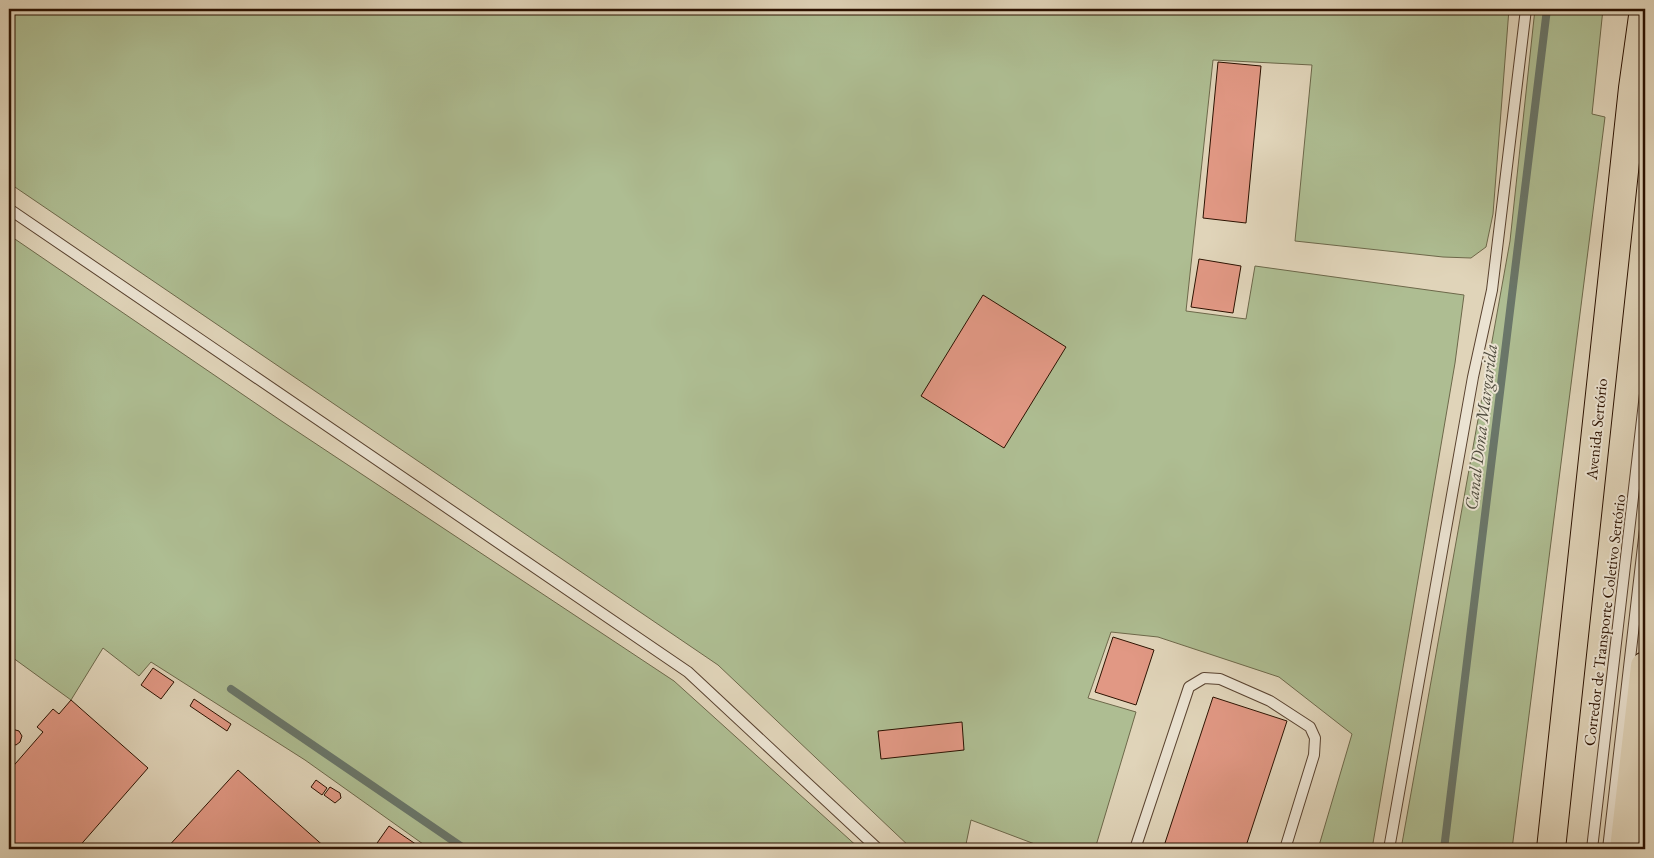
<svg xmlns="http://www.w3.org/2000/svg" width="1654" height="858" font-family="'EB Garamond',serif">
	<rect width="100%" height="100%" fill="#e0d4b9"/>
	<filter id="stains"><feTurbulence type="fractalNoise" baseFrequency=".004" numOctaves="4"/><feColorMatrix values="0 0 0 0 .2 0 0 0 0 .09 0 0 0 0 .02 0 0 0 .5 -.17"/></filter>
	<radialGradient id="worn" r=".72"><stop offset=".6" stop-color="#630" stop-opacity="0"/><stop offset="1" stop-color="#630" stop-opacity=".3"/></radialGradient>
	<path fill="#aebd92" stroke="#6d684a" d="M9,9H1509L1493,214L1486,247L1471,258L1443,257L1295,241L1312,65L1213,60L1186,311L1246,319L1255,266L1464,295L1455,363L1372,849H1318L1352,734L1279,677L1158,637L1111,632L1088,698L1136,712L1095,849H1048L971,820L965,849H912L718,665L9,183Z
		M1535,9H1603L1592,114L1605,117L1512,849H1401L1510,241Z
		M9,235L283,422L674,681L860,849H430L305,760L151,662L139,676L103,648L71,700L9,655V600L10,598L9,597Z"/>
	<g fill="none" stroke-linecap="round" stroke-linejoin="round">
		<path stroke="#6a7669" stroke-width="8" d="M231,689L465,849
			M1444,849L1547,9"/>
	</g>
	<path fill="#e19884" stroke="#2c1201" d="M1218,62L1261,66L1246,223L1203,218Z
		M1199,259L1241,266L1233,313L1191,307Z
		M983,295L1066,347L1004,448L921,396Z
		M1113,637L1154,650L1136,705L1095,692Z
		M153,668L174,682L161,699L141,685Z
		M1213,697L1287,721L1245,849H1163Z
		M194,699L231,724L227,731L190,706Z
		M71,700L148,768L77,849H9V771L43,732L37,727L53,709L59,714Z
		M962,722L964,750L881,759L878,731Z
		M12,729L19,731L22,736L20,742L16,745L9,743V731Z
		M238,770L327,849H166Z
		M316,780L327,788L322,795L311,787Z
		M330,787L340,793L341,798L335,803L324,795Z
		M389,826L423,849H380L375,846Z"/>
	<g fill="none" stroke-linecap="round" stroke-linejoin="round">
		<g stroke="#59422f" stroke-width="12">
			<path id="lane" d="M9,209L688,672L878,849
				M1135,849L1189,687L1204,678L1220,679L1270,701L1310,727L1315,738L1314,755L1285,849
				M1389,849L1473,377L1492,290L1526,9
				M1592,849L1645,394
				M1608,849L1645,529"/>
		</g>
		<g stroke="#2c1201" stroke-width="30">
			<path id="primary" d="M1551,849L1633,88L1644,9
				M1624,849L1645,666"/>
		</g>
		<use href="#lane" stroke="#ebe3d2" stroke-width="10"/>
		<use href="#primary" stroke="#e0d4b9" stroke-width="28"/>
	</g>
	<g text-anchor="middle" stroke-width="4" stroke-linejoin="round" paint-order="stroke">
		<g font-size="16" fill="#2c1201" stroke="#ebe3d2">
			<text transform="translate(1596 429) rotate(-84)" y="6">Avenida Sertório</text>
			<text transform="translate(1604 620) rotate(-83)" y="6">Corredor de Transporte Coletivo Sertório</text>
		</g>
		<g font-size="18" font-style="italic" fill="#504c3e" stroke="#ebe3d2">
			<text transform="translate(1481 427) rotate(-83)" y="6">Canal Dona Margarida</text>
		</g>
	</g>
	<rect width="1654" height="858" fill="none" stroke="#e0d4b9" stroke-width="30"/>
	<rect x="10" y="10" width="1634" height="838" fill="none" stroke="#2c1201" stroke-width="2.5"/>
	<rect x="15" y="15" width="1624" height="828" fill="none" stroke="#2c1201"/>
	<rect width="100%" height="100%" filter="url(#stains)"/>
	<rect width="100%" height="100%" fill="url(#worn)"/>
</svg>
